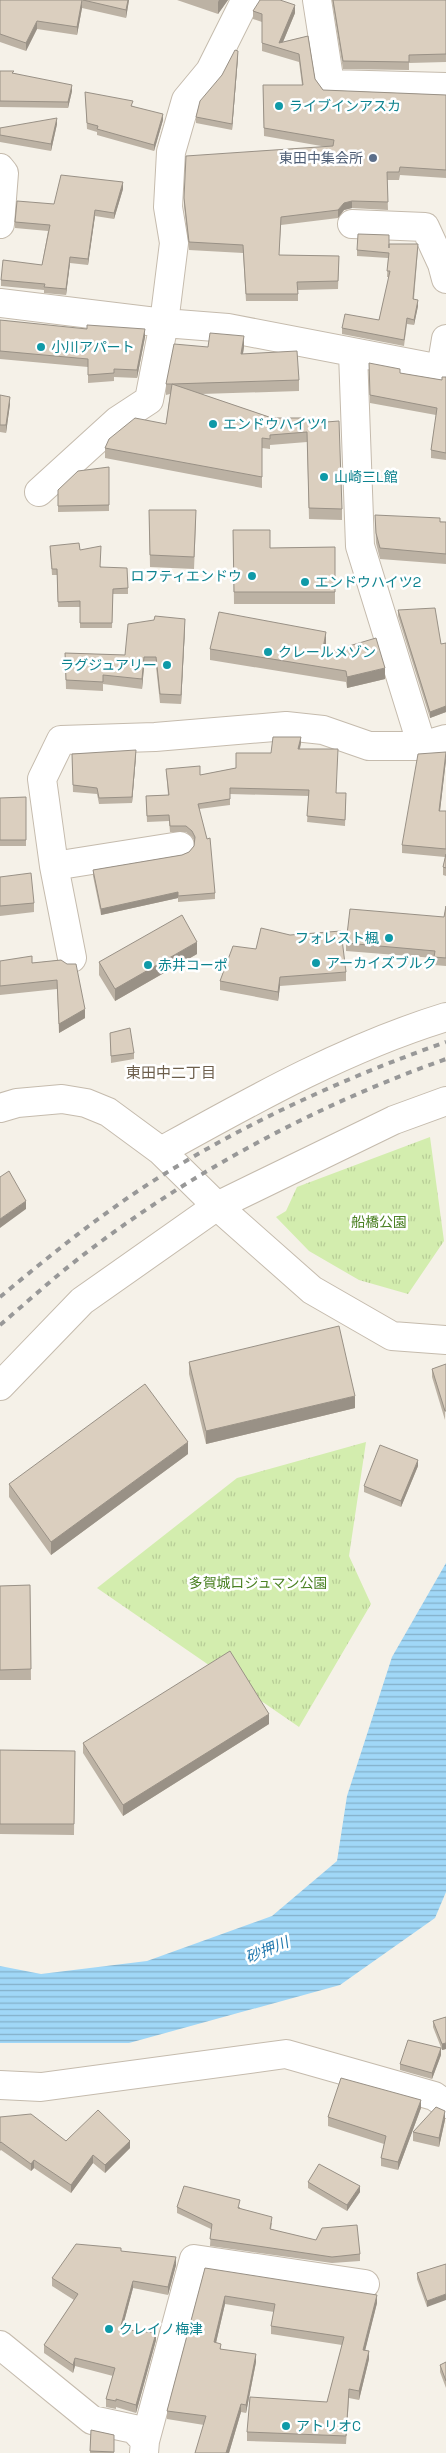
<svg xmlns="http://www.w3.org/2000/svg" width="446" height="2453" font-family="'Space Grotesk','Noto Sans JP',sans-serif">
	<defs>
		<pattern id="park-tufts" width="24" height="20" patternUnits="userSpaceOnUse" patternTransform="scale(1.25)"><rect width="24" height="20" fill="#d3edae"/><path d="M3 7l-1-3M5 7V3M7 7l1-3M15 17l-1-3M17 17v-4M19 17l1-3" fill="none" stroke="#b7cc96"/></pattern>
		<pattern id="water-rules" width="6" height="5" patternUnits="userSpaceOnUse" patternTransform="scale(1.25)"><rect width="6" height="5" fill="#a0d7f7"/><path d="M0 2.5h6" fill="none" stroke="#84b0c9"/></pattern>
	</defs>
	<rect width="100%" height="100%" fill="#f5f1e8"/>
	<path fill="url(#park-tufts)" d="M430,1137L444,1241L408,1294L359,1280L309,1251L276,1217L286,1211L297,1187Z
		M366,1442L349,1556L371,1604L299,1727L97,1588L237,1478Z"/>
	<path fill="url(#water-rules)" d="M446,1563V1892L435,1918L340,1985L129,2043H0V1966L41,1974L147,1961L272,1916L337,1861L347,1796L392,1657Z"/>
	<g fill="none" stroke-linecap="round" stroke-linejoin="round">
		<g stroke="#c5bbad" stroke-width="30">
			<path id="minor" d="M317,0L330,84L446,87
				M0,168L4,173L0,224
				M352,224L425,227L442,264L446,279
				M0,303L164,323L228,328L446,370
				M353,353L360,546L422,746
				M441,369L446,339
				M39,492L117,421L149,400L164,323L174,243L168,207L171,152L186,100L210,71L243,5L248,0
				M54,866L180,846
				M72,958L54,866L42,779L61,740L155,737L286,726L323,730L369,746H422L446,739
				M0,1108L17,1103L62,1099L86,1103L108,1112L161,1151L217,1206L312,1290L392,1336L446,1340
				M161,1151C253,1100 345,1048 446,1017
				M0,1386L82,1301L217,1206L394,1120L446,1101
				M0,2085L41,2087L286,2054L434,2096L446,2104
				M0,2345L92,2420L134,2429L145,2441L144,2453
				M145,2441L194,2259L365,2284"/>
		</g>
		<use href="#minor" stroke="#fff" stroke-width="28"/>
		<path stroke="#989898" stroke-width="4" stroke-dasharray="6 6" stroke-linecap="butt" d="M0,1297C53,1253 107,1209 166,1173C254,1119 349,1076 446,1042
			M0,1325C26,1303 51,1280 78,1259C187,1174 316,1105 446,1059"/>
	</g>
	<path fill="#bcb2a4" d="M0,0H129L126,18L82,8L77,35L37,29L26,51L0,42Z
		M177,0H228L218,14Z
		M332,0H446V62L409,63V70L343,69Z
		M253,11L295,13L283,42L308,36L315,79L323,90L446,95V178L400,175L399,180H387L388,210L352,208L344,210L338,218L281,225L279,255L339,256L338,289L298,290V301H246L243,253L189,250L184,206V198L327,147L264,136L263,85H302L299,62L262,51V22L253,19Z
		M238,57L232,130L196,123V117L222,75Z
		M0,71L14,73L72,91L68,108L0,107Z
		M85,92L133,106L163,120L154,151L97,135V132L87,129Z
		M57,124L51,151L0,142V128Z
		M123,189L114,219L95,216L88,265L70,263L66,295L44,293V290L1,286V280L42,265L48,231L15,228V222L54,204Z
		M389,248L418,249L414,299L418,306L414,325L407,324L404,346L342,334V328L379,320L389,277H387L388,258L357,256V250Z
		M0,320L145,337L137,378L114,377V381L88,383V367L0,359Z
		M208,347H244L243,354L299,380V391L201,394L272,418L313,423L342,509V520L309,519L307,442L270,445V449L262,448V488L105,458V448L166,424L170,394L166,395V384Z
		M369,363L400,373L442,380L446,377V460L431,458V450L436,415L370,403Z
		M0,395L10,404L6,433L0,432Z
		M109,467V511L58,512V490Z
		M149,510L196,522L194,569L150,567Z
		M375,515L446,522V564L380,559L376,543Z
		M233,530L270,548L335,547V604H234Z
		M50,546L80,550L128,588V594H113L112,628H80V607H58L57,575H52Z
		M398,610L441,644L446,643V712L430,718L398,616Z
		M185,628L181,704L160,703L156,667H144L142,689L103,684V691L66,689L65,653L125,655Z
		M326,643L324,654L385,679L347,688L346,682L210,660V649Z
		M301,743L300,749L336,793L346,799L345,826L307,822L309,796L230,794V805L199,809L215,893V899L178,902V898L101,915L93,876V870L182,855L189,852L194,846L195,842L192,837L186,832H170L169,821L147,822L146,796L168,795L166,769L200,775L236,768L271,753Z
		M72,754L136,756L132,803L99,804L97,794L73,792Z
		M446,760L440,811H446V876L443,875V867L445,857L402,853V845Z
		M26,797V846H0V798Z
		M0,877L34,903V912L0,916Z
		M446,906V966L434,965V958L346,951V943L444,917Z
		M197,954L115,1001L99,975V962Z
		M61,960L85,1018L59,1033L57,989L0,995V961L32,963Z
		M346,972V981L280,986L278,1001L220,990V981Z
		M110,1033L134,1053V1059L111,1063Z
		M189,1362L355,1408L206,1444L189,1374Z
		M446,1364L445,1420L432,1377V1369Z
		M188,1454L51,1555L9,1497V1484Z
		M418,1466L401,1507L364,1492V1486Z
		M30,1585L31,1680H0V1586Z
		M269,1724L123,1816L83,1753V1743Z
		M0,1750L75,1751L74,1835L0,1834Z
		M446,2017V2049L442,2050L433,2027V2021Z
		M441,2055L432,2079L400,2070V2064Z
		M421,2108L398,2170L381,2166V2158L384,2144L328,2126V2117Z
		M0,2117L66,2141L130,2148L105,2173L93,2163L71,2193L34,2168L31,2171L1,2150L0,2151Z
		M445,2120L439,2147L413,2141V2132Z
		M308,2182L360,2192L347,2211L308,2188Z
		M177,2207H240V2208L272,2223L271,2229L360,2254V2261L332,2263L210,2246L211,2229L177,2213Z
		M121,2251L176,2265L168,2295L133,2288L122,2329L156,2340L136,2413L116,2407V2409L106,2407V2399L113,2376L75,2366L73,2373L44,2353V2345L74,2300L52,2286V2278Z
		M446,2264L427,2307L417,2279V2273Z
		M205,2268L377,2303L365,2350L369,2359L359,2400L349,2398L346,2444L247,2441V2432L327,2402L342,2345L271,2334V2326L274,2312L225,2304L216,2343L221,2349L256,2362L246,2413L241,2412L229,2453H195L204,2425L167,2419V2411Z
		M446,2362V2388L440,2372V2365Z
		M91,2430L114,2435V2453H90Z"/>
	<path fill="#999186" d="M82,0V8L77,35V27Z
		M128,0H129L126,18V10Z
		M219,0H228L218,14V2Z
		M295,5V13L280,49L279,43Z
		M37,21V29L26,51V43Z
		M238,51V57L232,130V124Z
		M72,85V91L68,108V102Z
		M163,114V120L154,151V145Z
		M57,118V124L51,151V144Z
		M123,182V189L114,219V213Z
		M352,201V208L344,210L338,218V210L344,203Z
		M95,210V216L88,265V259Z
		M70,257V263L66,295V289Z
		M418,300V306L414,325V320Z
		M145,329V337L137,378V370Z
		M244,336V347L241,364V354Z
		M10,397V404L6,433V425Z
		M185,619V628L181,704V695Z
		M326,632V643L322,666V654Z
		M144,657V667L142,689V679Z
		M385,668V679L347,688V677Z
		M446,706V712L430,718V712Z
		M301,737V743L298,755V749Z
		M136,750V756L132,803V797Z
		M446,752V760L439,819V811Z
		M178,892V898L101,915V909Z
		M197,942V954L115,1001V989Z
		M280,977V986L278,1001V992Z
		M85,1009V1018L59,1033V1024Z
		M26,1201V1209L0,1228V1219Z
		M355,1396V1408L206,1444V1431Z
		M188,1442V1454L51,1555V1542Z
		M418,1460V1466L401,1507V1501Z
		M269,1714V1724L123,1816V1805Z
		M446,2043V2049L442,2050V2044Z
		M441,2048V2055L432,2079V2073Z
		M421,2100V2108L398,2170V2162Z
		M445,2111V2120L439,2147V2138Z
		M130,2141V2148L105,2173V2165Z
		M93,2155V2163L71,2193V2185Z
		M34,2160V2168L31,2171V2164Z
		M360,2186V2192L347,2211V2205Z
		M176,2257V2265L168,2295V2287Z
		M133,2281V2288L120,2337V2329Z
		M446,2294V2300L427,2307V2301Z
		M377,2295V2303L363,2359V2350Z
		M225,2296V2304L214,2351V2342Z
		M156,2333V2340L136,2413V2405Z
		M369,2351V2359L359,2400V2391Z
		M256,2354V2362L246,2413V2405Z
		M75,2358V2366L73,2373V2365Z
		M241,2404V2412L229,2453H226Z"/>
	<path fill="#dbcfbf" stroke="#999186" d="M0,0H82L77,27L37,21L26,43L0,34Z
		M83,0H128L126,10Z
		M260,0H280L295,5L279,43L308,36L315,79L323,90L446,95V170L400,167L399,172H387L388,202L352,201L344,203L338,210L281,217L279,255L339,256L338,281L297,282L298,294H246L243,245L189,242L184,198L186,156L333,146L334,140L264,128L263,85H303L299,54L262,43V14L253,11Z
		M333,0H446V54L409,55V62L343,61Z
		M235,50L238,51L232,124L196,117L200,101L222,75Z
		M0,71H14L12,73L72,85L68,102L0,101Z
		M85,92L133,101L131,106L163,114L154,145L97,129L98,126L87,123Z
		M57,118L51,144L0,135V128Z
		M61,175L123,182L114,213L95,210L88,259L70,257L66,289L44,287L45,284L1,280L3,260L42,265L50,225L15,222L17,201L54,204Z
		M358,234L389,235V248V244H418L413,299L418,300L414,320L407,318L404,340L342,328L345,314L379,320L390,271H387L389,253L357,250Z
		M0,320L87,329V325L145,329L137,370L114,369V373L88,375V359L0,351Z
		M210,333L244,336L241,354L297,351L299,380L172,384L272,418H312L313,423L339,421L342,509L309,508L307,432L270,435V439L262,438V477L105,448L109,439L135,418L166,424L172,384H166L174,344L208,347Z
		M369,363L400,369V373L442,380V377H446V453L431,450L437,408L370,395Z
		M0,395L10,397L6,425H0Z
		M109,467V505L58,506V490L78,471Z
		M149,510H196L194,557L150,555Z
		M375,515L440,518V522H446V554L380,548L376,533Z
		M233,530H270V548L335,547V592H234Z
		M79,543L80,550L101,546L100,567L127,568L128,588L113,589L112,623H80V601L58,602L57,569H52L50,546Z
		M435,608L441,644L446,643V706L430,712L398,610Z
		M219,612L326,632L322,654L376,638L385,668L347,677L346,671L210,649Z
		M155,616L185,619L181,695L160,694L156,657H144L142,679L103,675V682L66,680L65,653L125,655L128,624L154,620Z
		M273,737H301L298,749H338L336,793H346L345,820L307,816L309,790L230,788V799L198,804L207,839L210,838L215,893L178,896V892L101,909L93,870L182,855L189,852L194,846L195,837L192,831L186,826H170L169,815L147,816L146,796L169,795L166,769L200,766V775L236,768V753H271Z
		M136,750L132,797L99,798L97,788L73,785L72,754Z
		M446,752L439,811H446V849L402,845L418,754Z
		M26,797V840H0V798Z
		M446,854V868L443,867Z
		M31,873L34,903L0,906V877Z
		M446,906V958L434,957L435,951L346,943L350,909L444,917Z
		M182,915L197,942L115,989L99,962Z
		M261,928L290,935L341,931L346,972L280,977L278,992L220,981L233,946L256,949Z
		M32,956V963L61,960L67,964H76L85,1009L59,1024L57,980L0,986V961Z
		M130,1028L134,1053L111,1056L110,1033Z
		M9,1171L26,1201L0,1219V1177Z
		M339,1326L355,1396L206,1431L189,1362Z
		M446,1364V1411H445L432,1369Z
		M145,1384L188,1442L51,1542L9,1484Z
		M380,1445L418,1460L401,1501L364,1486Z
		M30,1585L31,1669L0,1670V1586Z
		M230,1651L269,1714L123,1805L83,1743Z
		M0,1750L75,1751L74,1824H0Z
		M446,2017V2043L442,2044L433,2021Z
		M408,2040L441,2048L432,2073L400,2064Z
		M341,2078L421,2100L398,2162L381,2158L386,2136L328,2117Z
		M436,2107L445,2111L439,2138L413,2132Z
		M98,2110L130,2141L105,2165L93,2155L71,2185L34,2160L31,2164L1,2142L0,2143V2117L31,2114L66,2141Z
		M319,2164L360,2186L347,2205L308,2182Z
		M184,2186L240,2200L238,2208L272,2217L270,2229L316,2240L322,2228L357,2225L360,2254L332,2257L210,2239L212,2224L177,2207Z
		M76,2244L121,2248V2251L176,2257L168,2287L133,2281L120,2329L156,2333L136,2405L116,2399V2401L106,2399L115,2368L75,2358L73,2365L44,2345L78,2294L52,2278Z
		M446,2264V2294L427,2301L417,2273Z
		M205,2268L377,2295L363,2350L369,2351L359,2391L349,2389L346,2436L247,2432L250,2397L327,2402L344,2337L271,2326L275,2304L225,2296L214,2342L221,2344L220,2349L256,2354L246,2405L241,2404L226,2453H195L206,2416L167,2411Z
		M446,2362V2381L440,2365Z
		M91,2430L114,2435V2452L90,2451Z"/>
	<g fill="#0f9aa8" stroke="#fff" stroke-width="2">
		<circle cx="279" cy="106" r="5"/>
		<circle cx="41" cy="347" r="5"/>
		<circle cx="213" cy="424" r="5"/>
		<circle cx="324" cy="477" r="5"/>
		<circle cx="252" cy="576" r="5"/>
		<circle cx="305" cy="582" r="5"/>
		<circle cx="268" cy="652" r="5"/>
		<circle cx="167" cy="665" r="5"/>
		<circle cx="389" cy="938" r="5"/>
		<circle cx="316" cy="963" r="5"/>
		<circle cx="148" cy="965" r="5"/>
		<circle cx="109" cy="2329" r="5"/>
		<circle cx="286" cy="2426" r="5"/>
	</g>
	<circle fill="#5c6f8a" stroke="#fff" stroke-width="2" cx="373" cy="158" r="5"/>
	<g text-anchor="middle" stroke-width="5" stroke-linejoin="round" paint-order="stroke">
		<g font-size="14" fill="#0d838f" stroke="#fff" text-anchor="start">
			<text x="289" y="111">ライブインアスカ</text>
			<text x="51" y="352">小川アパート</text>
			<text x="223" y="429">エンドウハイツ1</text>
			<text x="334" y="482">山崎三L館</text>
			<text x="242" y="581" text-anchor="end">ロフティエンドウ</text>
			<text x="315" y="587">エンドウハイツ2</text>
			<text x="278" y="657">クレールメゾン</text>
			<text x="157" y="670" text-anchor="end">ラグジュアリー</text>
			<text x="379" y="943" text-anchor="end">フォレスト楓</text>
			<text x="326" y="968">アーカイズブルク</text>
			<text x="158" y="970">赤井コーポ</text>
			<text x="119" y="2334">クレイノ梅津</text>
			<text x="296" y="2431">アトリオC</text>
		</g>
		<g font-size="14" fill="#4e5e75" stroke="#fff" text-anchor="end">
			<text x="363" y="163">東田中集会所</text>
		</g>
		<g font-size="14" fill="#4b8123" stroke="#fff">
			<text x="379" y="1227">船橋公園</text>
			<text x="258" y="1588">多賀城ロジュマン公園</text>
		</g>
		<g font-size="15" fill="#6d5f4c" stroke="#fff">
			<text x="171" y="1078">東田中二丁目</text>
		</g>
		<g font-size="15" font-style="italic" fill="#2379ae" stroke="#fff">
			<text transform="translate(267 1950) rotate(-22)" y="5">砂押川</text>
		</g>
	</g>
</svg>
